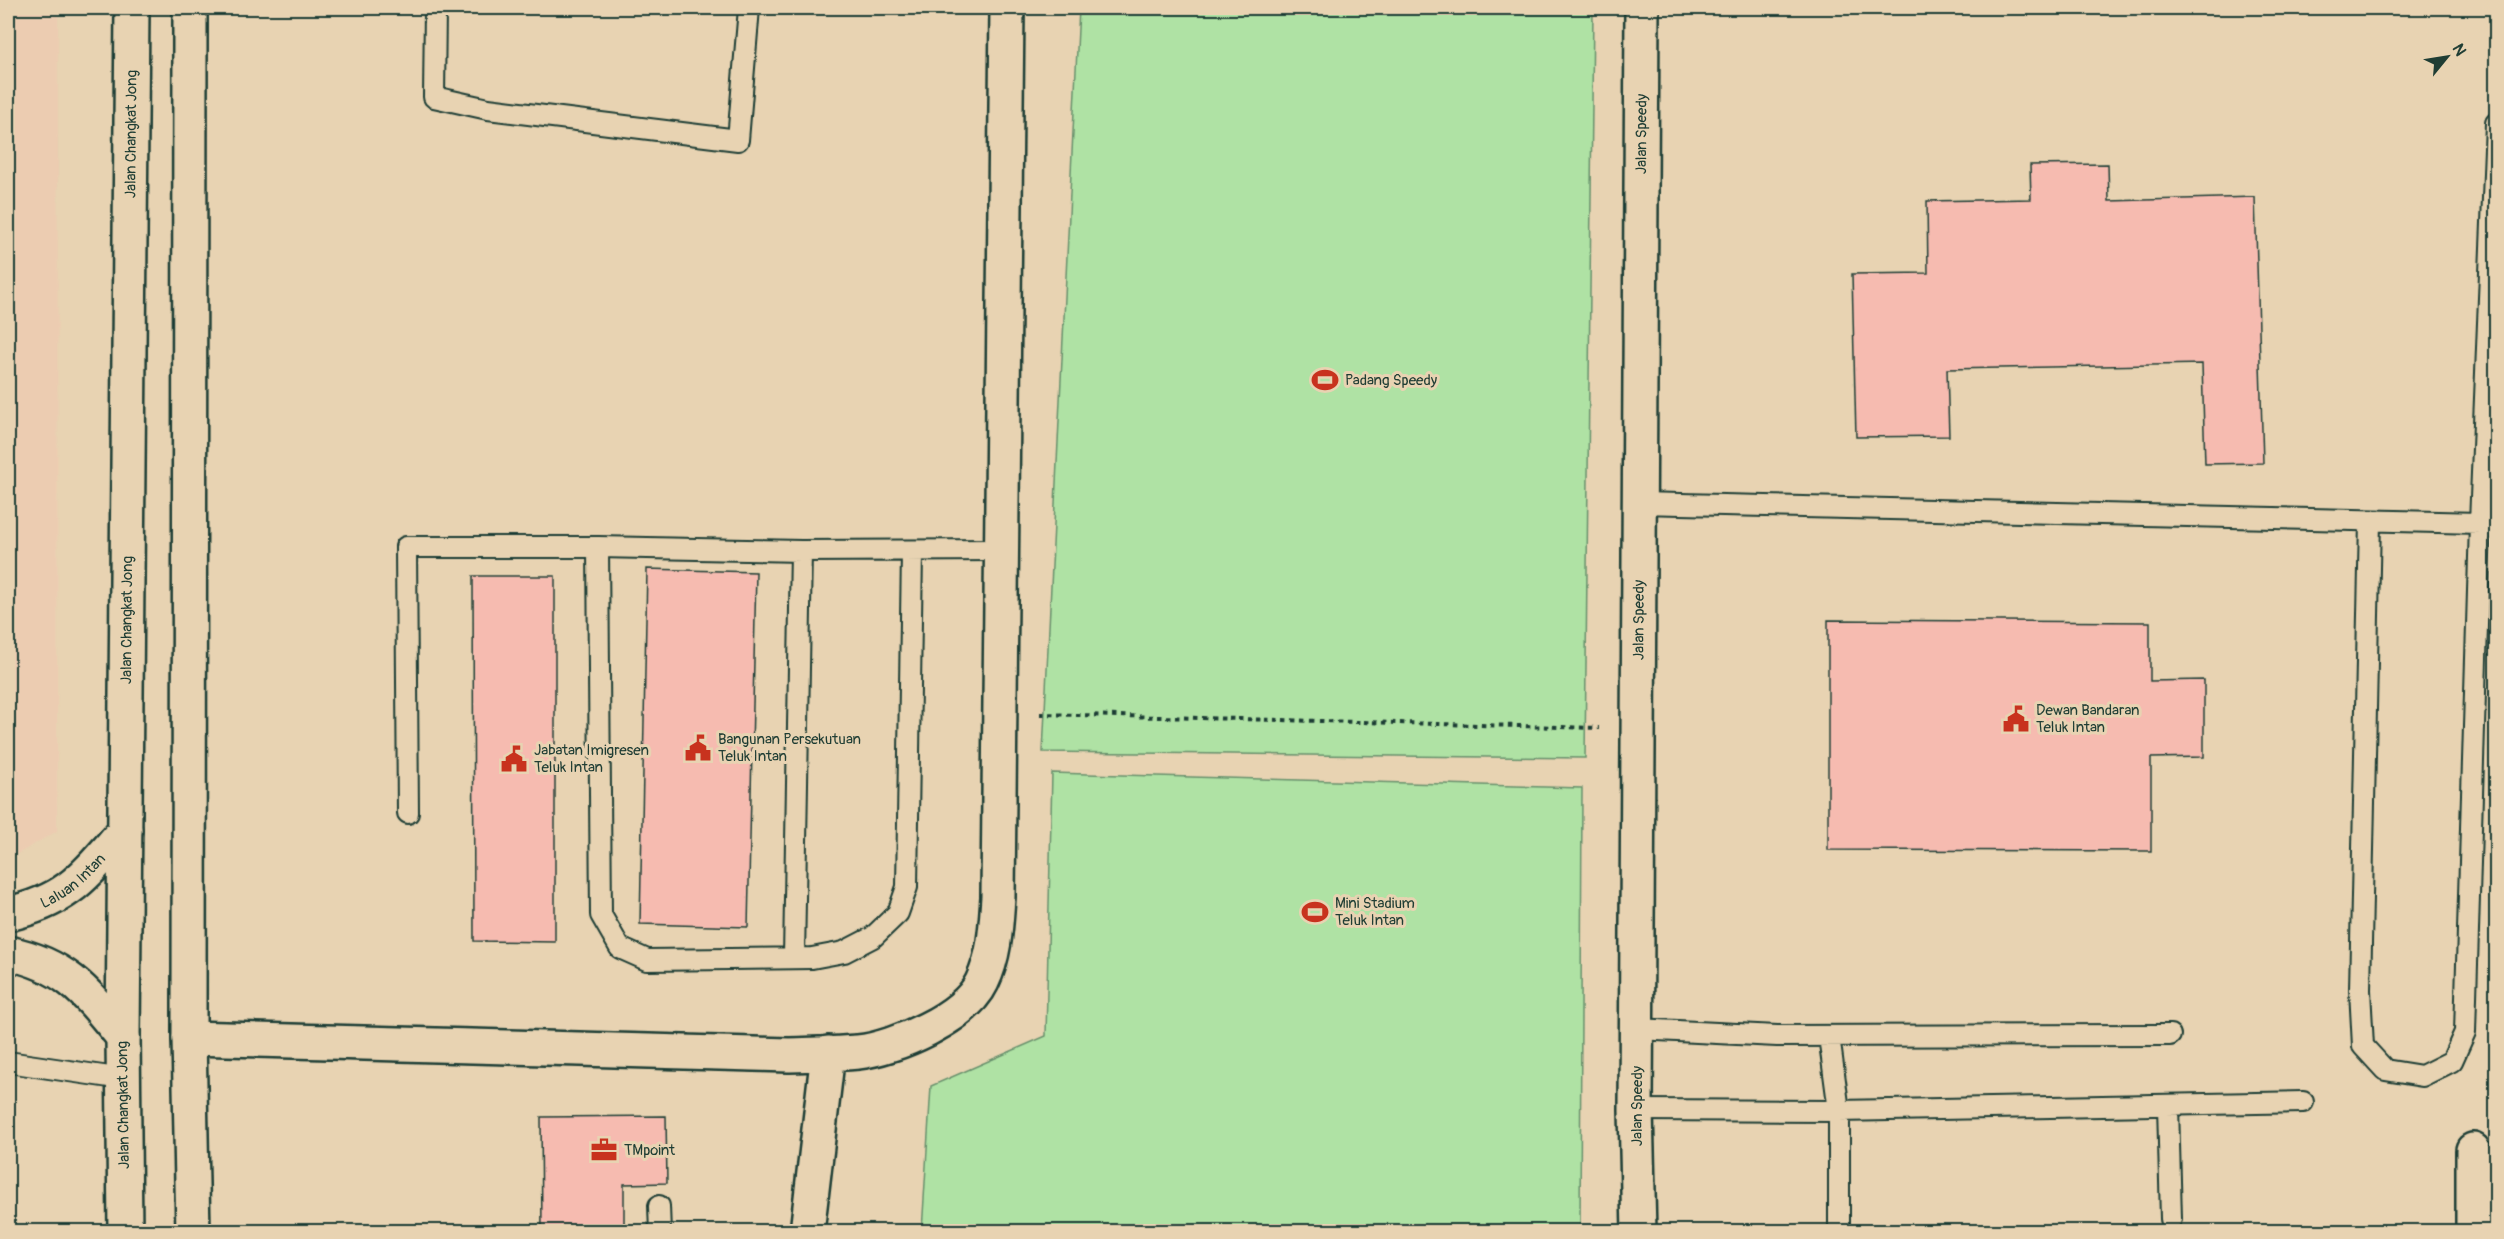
<svg xmlns="http://www.w3.org/2000/svg" width="2504" height="1239" font-family="Pangolin,sans-serif">
	<rect width="100%" height="100%" fill="#e8d3b2"/>
	<filter id="ink" filterUnits="userSpaceOnUse"><feTurbulence type="fractalNoise" baseFrequency=".0167" numOctaves="2"/><feDisplacementMap in="SourceGraphic" scale="12" xChannelSelector="R" yChannelSelector="G"/><feConvolveMatrix kernelMatrix="1 2 1 2 8 2 1 2 1" color-interpolation-filters="sRGB"/></filter>
	<g filter="url(#ink)">
		<path fill="#ecccb1" d="M8,8H58L57,831L14,856L8,857Z"/>
		<path fill="#afe2a4" stroke="#67906c" stroke-width="1.5" d="M1079,8H1593L1585,758L1043,752Z
			M1052,773L1582,788L1580,1231H922L931,1086L1046,1036Z"/>
		<path fill="#f6bbb0" stroke="#1f3d34" stroke-width="1.5" d="M2108,164L2109,201L2255,197L2263,463L2205,464L2202,364L1947,369L1949,436L1856,437L1852,274L1928,273L1927,201L2031,199L2030,165Z
			M647,569L756,572L748,927L640,924Z
			M473,576H555V942L474,941Z
			M1828,620L2150,622V681L2204,680V757L2151,758V851L1828,850Z
			M666,1116L667,1183L624,1184V1232H542L541,1117Z"/>
		<g fill="none" stroke-linecap="round" stroke-linejoin="round">
			<g stroke="#1f3d34" stroke-width="24">
				<path id="lane" d="M435,8L434,97L488,109L738,140L749,8
					M1639,503L2480,523
					M2370,521L2360,990L2363,1046L2385,1070L2422,1076L2452,1061L2465,1032L2480,523L2496,123
					M912,552L907,887L898,913L873,937L844,952L812,958L647,960L620,948L601,915L598,547L801,551L1001,550
					M408,813L406,547H598
					M794,958L801,551
					M1637,1029L1777,1036L2170,1035
					M1829,1036L1839,1111V1232
					M8,1062L123,1079
					M2168,1105L2171,1219
					M1636,1110L1839,1111L2303,1102
					M659,1206L660,1232"/>
			</g>
			<g stroke="#1f3d34" stroke-width="38">
				<path id="street" d="M189,1038L789,1055C812,1054 835,1054 858,1052C895,1048 965,1018 982,982C995,955 996,926 998,897L1007,8
					M2473,1150V1232
					M807,1232L828,1053"/>
			</g>
			<g stroke="#1f3d34" stroke-width="38">
				<g id="secondary">
					<path id="s1" d="M8,914C70,900 85,875 125,830"/>
					<path d="M8,953C67,965 87,993 123,1037"/>
					<path id="s2" d="M1639,1232L1636,1110L1642,8"/>
				</g>
			</g>
			<g stroke="#1f3d34" stroke-width="38">
				<g id="highway">
					<path d="M190,8L189,1038L193,1232"/>
					<path id="s3" d="M125,1232L123,1037L132,8"/>
				</g>
			</g>
			<path stroke="#1f3d34" stroke-width="4" stroke-dasharray="4.5 4.5" stroke-linecap="butt" d="M1040,714L1599,728"/>
			<use href="#lane" stroke="#e8d3b2" stroke-width="20"/>
			<use href="#street" stroke="#e8d3b2" stroke-width="33"/>
			<use href="#secondary" stroke="#e8d3b2" stroke-width="33"/>
			<use href="#highway" stroke="#e8d3b2" stroke-width="33"/>
		</g>
	</g>
	<defs>
		<g id="stadium-bare" transform="scale(2.07)"><path d="M0-5a6.5 5 0 1 0 0 10a6.5 5 0 1 0 0-10ZM-3.5-1.8h7v3.6h-7Z" fill="#c8321e" stroke="#e8d3b2" stroke-width="2.5" paint-order="stroke"/></g>
		<g id="civic-bare" transform="scale(2.07)"><path d="M-.6-6.5H3V-4.5H.6V-3L4-1V1h2V6H-6V1h2V-1L-.6-3ZM-1.2 2.5V6h2.4V2.5Z" fill="#c8321e" stroke="#e8d3b2" stroke-width="2.5" paint-order="stroke"/></g>
		<g id="office-bare" transform="scale(2.07)"><path d="M-6-3h4V-5.5h4V-3h4V5H-6ZM-1-4.5V-3h2v-1.5ZM-6 0V1H6V0Z" fill="#c8321e" stroke="#e8d3b2" stroke-width="2.5" paint-order="stroke"/></g>
	</defs>
	<g fill-rule="evenodd">
		<use href="#stadium-bare" x="1325" y="380"/>
		<use href="#civic-bare" x="2016" y="719"/>
		<use href="#civic-bare" x="698" y="748"/>
		<use href="#civic-bare" x="514" y="759"/>
		<use href="#stadium-bare" x="1315" y="912"/>
		<use href="#office-bare" x="604" y="1150"/>
	</g>
	<g text-anchor="middle" stroke-width="6" stroke-linejoin="round" paint-order="stroke">
		<g font-size="15" fill="#1f3d34" stroke="#e8d3b2">
			<text dy="5" stroke="none"><textPath href="#s3" startOffset="1098">Jalan Changkat Jong</textPath></text>
			<text dy="5" stroke="none"><textPath href="#s2" startOffset="1098">Jalan Speedy</textPath></text>
			<text dy="5" stroke="none"><textPath href="#s3" startOffset="612">Jalan Changkat Jong</textPath></text>
			<text dy="5" stroke="none"><textPath href="#s2" startOffset="612">Jalan Speedy</textPath></text>
			<text dy="5" stroke="none"><textPath href="#s1" startOffset="74">Laluan Intan</textPath></text>
			<text transform="translate(123 1105) rotate(-91)" y="5">Jalan Changkat Jong</text>
			<text transform="translate(1637 1106) rotate(-90)" y="5">Jalan Speedy</text>
		</g>
		<g font-size="15" fill="#1f3d34" stroke="#e8d3b2" text-anchor="start">
			<text x="1345" y="385">Padang Speedy</text>
			<text x="2036" y="715">Dewan Bandaran<tspan x="2036" dy="17">Teluk Intan</tspan></text>
			<text x="718" y="744">Bangunan Persekutuan<tspan x="718" dy="17">Teluk Intan</tspan></text>
			<text x="534" y="755">Jabatan Imigresen<tspan x="534" dy="17">Teluk Intan</tspan></text>
			<text x="1335" y="908">Mini Stadium<tspan x="1335" dy="17">Teluk Intan</tspan></text>
			<text x="624" y="1155">TMpoint</text>
		</g>
	</g>
	<rect width="2504" height="1239" fill="none" stroke="#e8d3b2" stroke-width="30"/>
	<rect x="15" y="15" width="2474" height="1209" fill="none" stroke="#1f3d34" stroke-width="2" filter="url(#ink)"/>
	<g transform="translate(2447 57) rotate(60)" stroke="#e8d3b2" stroke-width="4.5" paint-order="stroke">
	<path d="M0-4.5L10 22L0 15L-10 22Z" fill="#1f3d34"/>
	<text y="-9" font-size="16" font-weight="bold" text-anchor="middle" fill="#1f3d34">N</text>
	</g>
</svg>
